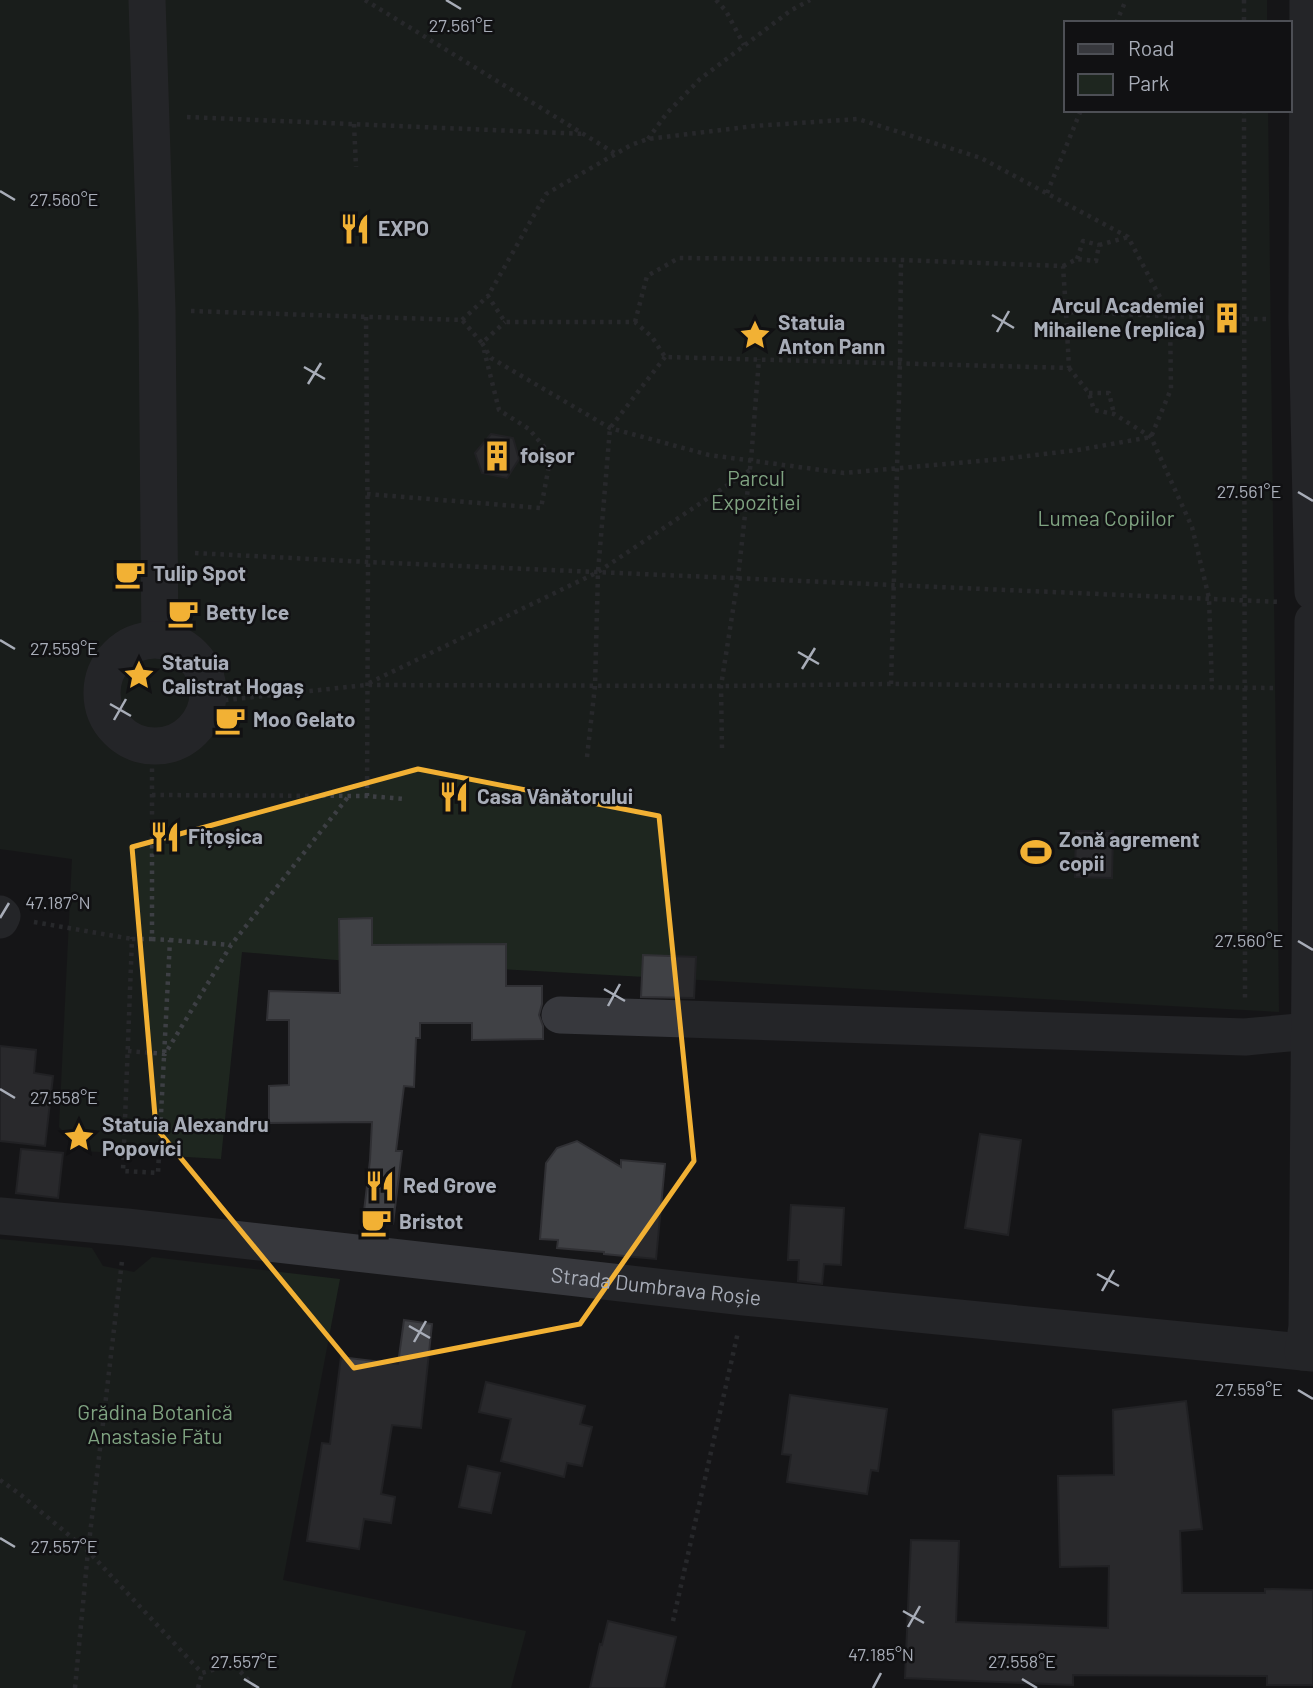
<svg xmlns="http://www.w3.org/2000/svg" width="1313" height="1688" font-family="Barlow,sans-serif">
	<rect width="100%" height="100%" fill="#161618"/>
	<path fill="#1e261f" d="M0,0H1267V23H1066V110H1268L1279,1012L336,960L242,952L221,1159L83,1151L59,1127L72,859L0,849Z
		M0,1239L92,1248L103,1266L134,1272L152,1257L340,1279L283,1580L526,1631L511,1688H0Z"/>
	<path fill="#404145" stroke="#303034" stroke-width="2" d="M491,434L513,438L519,459L507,478L482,473L475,453Z
		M1076,831H1113L1112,878L1075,877Z
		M372,918V945L506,944V986H542V1004L539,1015L543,1026V1039L472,1040V1023H420V1038H416L414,1087L404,1086L396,1151H402L393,1224L363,1220L370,1160L372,1122L269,1123V1086L289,1085V1020H267L269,991L340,993L339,919Z
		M643,955L696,957L694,998L641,997Z
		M0,1046L36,1050L34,1073L53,1076L45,1146L0,1141Z
		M980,1134L1021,1140L1008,1235L965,1228Z
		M577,1141L621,1167V1160L665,1164L656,1259L604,1254V1252L557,1248L558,1240L540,1239L546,1163L557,1148Z
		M21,1149L63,1153L58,1198L16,1193Z
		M791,1205L844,1208L841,1265L824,1264L822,1284L798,1281L799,1260H788Z
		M404,1320L432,1324L421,1428L392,1425L381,1494L395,1497L391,1523L364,1519L359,1549L307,1541L322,1443L330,1444L341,1357L398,1364Z
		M486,1382L585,1406L580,1424L592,1427L582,1466L567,1463L564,1477L501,1461L511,1419L479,1412Z
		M790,1395L887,1409L878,1471L871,1470L867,1494L787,1482L791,1455L782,1454Z
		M1186,1401L1202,1529L1180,1531L1182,1593H1265V1589L1313,1590V1685H1267V1676L1073,1675V1685L905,1678L911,1540L959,1541L956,1622L1108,1628L1109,1566L1060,1567L1058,1476L1114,1475L1113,1410Z
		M468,1466L500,1473L491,1513L459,1507Z
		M608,1621L676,1637L664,1688H590L600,1644L602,1645Z"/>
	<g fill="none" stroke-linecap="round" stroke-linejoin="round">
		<path stroke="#3d3f44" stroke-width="4.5" stroke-dasharray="3.5 5" stroke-linecap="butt" d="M365,0L616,154
			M716,0L726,11L744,45
			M1244,0V23
			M1116,23L1126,0
			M1244,110L1245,1002
			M187,117L585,134
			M354,124L356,167
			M648,139L667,113L700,79L790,11L810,0
			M1047,193L1081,110
			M1077,259L1083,241L1099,245
			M1063,266L1077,259L1096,261L1099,245L1128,237
			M191,311L462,320L482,343L505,322
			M366,317L368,562L367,796
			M1237,319H1271
			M462,320L488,296L505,322H635L652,337L665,357L1069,368L1066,312
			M635,322L647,276L679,258L901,260L1063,266L1066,312L1217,318
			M482,343L491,358L610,428L709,455L844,473L1002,459L1078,450L1151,437L1171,389L1170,316L1128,237L981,158L858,119L754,126L648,139L631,145L546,194L488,296
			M1069,368L1089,393L1094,410L1114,414L1151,437L1192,527L1209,598L1212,688
			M1089,393H1109L1114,414
			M367,494L541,508L551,455L529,429L499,410L484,350
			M195,553L368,562L1281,602
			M369,683L598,572L750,470
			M891,684L900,362L901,260
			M208,702L366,685L721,686L891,684L1276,688
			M722,748L721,686L738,578L751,460L759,359
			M587,757L595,686L598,572L610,428L665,357
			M152,795L367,796L406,799
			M34,922L132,939
			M152,939L170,940L158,1173L123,1171L132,939H152V746
			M170,940L231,945
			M128,1051L165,1054L231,945L348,797
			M0,1480L21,1495L88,1551L202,1673L233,1664L256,1688
			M673,1621L738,1332
			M75,1688L88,1551L122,1261
			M198,1688L202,1673"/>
		<g stroke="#37383d" stroke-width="37">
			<path d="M147,0L157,310L160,640"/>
			<path d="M1308,0L1307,319L1313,592"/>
			<circle cx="155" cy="693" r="53"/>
			<path d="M0,914L2,916L0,920"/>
			<path d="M560,1015L1245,1037L1310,1031"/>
			<path id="s1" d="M0,1216L126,1227L745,1297L1313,1353"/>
			<path d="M1303,1352L1307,1327L1313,621"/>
		</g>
	</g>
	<path d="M0 0H1313V1688H0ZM418,769L659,816L694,1161L580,1324L354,1368L156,1128L132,847Z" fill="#161618" fill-opacity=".55" fill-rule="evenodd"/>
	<path fill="none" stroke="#f2b134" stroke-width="5" stroke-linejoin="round" d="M418,769L659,816L694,1161L580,1324L354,1368L156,1128L132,847Z"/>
	<path fill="none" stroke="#a8adb8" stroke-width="2.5" d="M446,0L461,9M0,191L15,200M992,315L1014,328M997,332L1009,311M304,367L325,379M308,384L321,363M1298,492L1313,501M0,640L15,649M798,652L819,664M802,669L815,648M110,704L131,716M114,720L126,699M0,918L9,903M1298,941L1313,950M604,989L625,1001M608,1006L620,984M0,1089L15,1098M1097,1274L1119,1286M1102,1291L1114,1270M409,1326L430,1338M414,1342L426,1321M1298,1390L1313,1399M0,1538L15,1547M903,1611L924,1623M908,1627L920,1606M244,1679L259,1688M1022,1679L1037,1688M873,1688L881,1673"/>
	<defs>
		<g id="restaurant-bare" transform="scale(2.415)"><path d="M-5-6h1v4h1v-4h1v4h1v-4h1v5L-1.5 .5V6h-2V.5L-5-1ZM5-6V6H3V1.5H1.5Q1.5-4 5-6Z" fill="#f2b134" stroke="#111113" stroke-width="2.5" paint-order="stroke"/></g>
		<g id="building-bare" transform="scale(2.415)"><path d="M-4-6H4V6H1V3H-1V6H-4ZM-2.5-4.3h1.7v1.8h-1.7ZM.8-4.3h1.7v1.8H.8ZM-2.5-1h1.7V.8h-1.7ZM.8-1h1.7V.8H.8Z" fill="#f2b134" stroke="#111113" stroke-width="2.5" paint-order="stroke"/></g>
		<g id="sight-bare" transform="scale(2.415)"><path d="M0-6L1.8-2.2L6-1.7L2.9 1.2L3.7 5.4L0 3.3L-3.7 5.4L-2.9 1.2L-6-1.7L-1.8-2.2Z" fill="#f2b134" stroke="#111113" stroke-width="2.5" paint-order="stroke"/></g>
		<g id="cafe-bare" transform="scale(2.415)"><path d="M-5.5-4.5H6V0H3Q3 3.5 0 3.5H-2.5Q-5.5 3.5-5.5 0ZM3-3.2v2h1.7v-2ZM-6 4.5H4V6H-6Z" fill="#f2b134" stroke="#111113" stroke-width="2.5" paint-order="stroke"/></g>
		<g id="stadium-bare" transform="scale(2.415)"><path d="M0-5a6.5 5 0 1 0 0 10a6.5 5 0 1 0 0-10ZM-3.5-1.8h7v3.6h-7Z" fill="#f2b134" stroke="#111113" stroke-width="2.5" paint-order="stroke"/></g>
	</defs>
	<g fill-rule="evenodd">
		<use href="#restaurant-bare" x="355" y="229"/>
		<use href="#building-bare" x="1227" y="318"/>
		<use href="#sight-bare" x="755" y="335"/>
		<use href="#building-bare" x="497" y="456"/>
		<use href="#cafe-bare" x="130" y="574"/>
		<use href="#cafe-bare" x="183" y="613"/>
		<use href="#sight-bare" x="139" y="675"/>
		<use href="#cafe-bare" x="230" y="720"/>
		<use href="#restaurant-bare" x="454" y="797"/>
		<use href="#restaurant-bare" x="165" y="837"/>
		<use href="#stadium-bare" x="1036" y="852"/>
		<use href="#sight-bare" x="79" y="1137"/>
		<use href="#restaurant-bare" x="380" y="1186"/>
		<use href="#cafe-bare" x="376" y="1222"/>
	</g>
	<g text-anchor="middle" stroke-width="5" stroke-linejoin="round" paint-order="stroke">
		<g font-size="21" font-weight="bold" fill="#a8adb8" stroke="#111113" text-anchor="start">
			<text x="378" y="236">EXPO</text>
			<text x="1204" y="313" text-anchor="end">Arcul Academiei<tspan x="1204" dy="24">Mihailene (replica)</tspan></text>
			<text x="778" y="330">Statuia<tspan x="778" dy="24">Anton Pann</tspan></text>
			<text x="520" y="463">foișor</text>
			<text x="153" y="581">Tulip Spot</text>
			<text x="206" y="620">Betty Ice</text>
			<text x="162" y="670">Statuia<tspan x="162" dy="24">Calistrat Hogaș</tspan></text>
			<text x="253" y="727">Moo Gelato</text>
			<text x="477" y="804">Casa Vânătorului</text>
			<text x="188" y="844">Fițoșica</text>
			<text x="1059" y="847">Zonă agrement<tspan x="1059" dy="24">copii</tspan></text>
			<text x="102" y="1132">Statuia Alexandru<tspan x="102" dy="24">Popovici</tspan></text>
			<text x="403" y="1193">Red Grove</text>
			<text x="399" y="1229">Bristot</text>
		</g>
		<g font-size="21" fill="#7fa381" stroke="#111113">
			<text x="756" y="486">Parcul<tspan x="756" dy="24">Expoziției</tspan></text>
			<text x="1106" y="526">Lumea Copiilor</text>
			<text x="155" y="1420">Grădina Botanică<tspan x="155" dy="24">Anastasie Fătu</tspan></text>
		</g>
		<g font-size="21" fill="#a8adb8" stroke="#111113">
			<text dy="7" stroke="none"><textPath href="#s1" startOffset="660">Strada Dumbrava Roșie</textPath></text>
		</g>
	</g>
	<g font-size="18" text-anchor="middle" fill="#a8adb8" stroke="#111113" stroke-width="5" stroke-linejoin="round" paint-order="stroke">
		<text x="461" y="32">27.561°E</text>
		<text x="64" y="206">27.560°E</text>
		<text x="1249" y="498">27.561°E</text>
		<text x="64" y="655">27.559°E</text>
		<text x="58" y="909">47.187°N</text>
		<text x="1249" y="947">27.560°E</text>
		<text x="64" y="1104">27.558°E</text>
		<text x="1249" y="1396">27.559°E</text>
		<text x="64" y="1553">27.557°E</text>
		<text x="881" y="1661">47.185°N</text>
		<text x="244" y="1668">27.557°E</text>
		<text x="1022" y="1668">27.558°E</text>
	</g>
	<rect x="1064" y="21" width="228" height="91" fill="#111113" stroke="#4d4f55" stroke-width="2"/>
	<rect x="1078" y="44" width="35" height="10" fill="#37383d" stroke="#4d4f55" stroke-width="2"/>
	<text x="1128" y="56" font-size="21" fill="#a8adb8">Road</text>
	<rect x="1078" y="74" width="35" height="21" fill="#1e261f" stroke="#4d4f55" stroke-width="2"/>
	<text x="1128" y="91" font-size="21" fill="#a8adb8">Park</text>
</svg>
